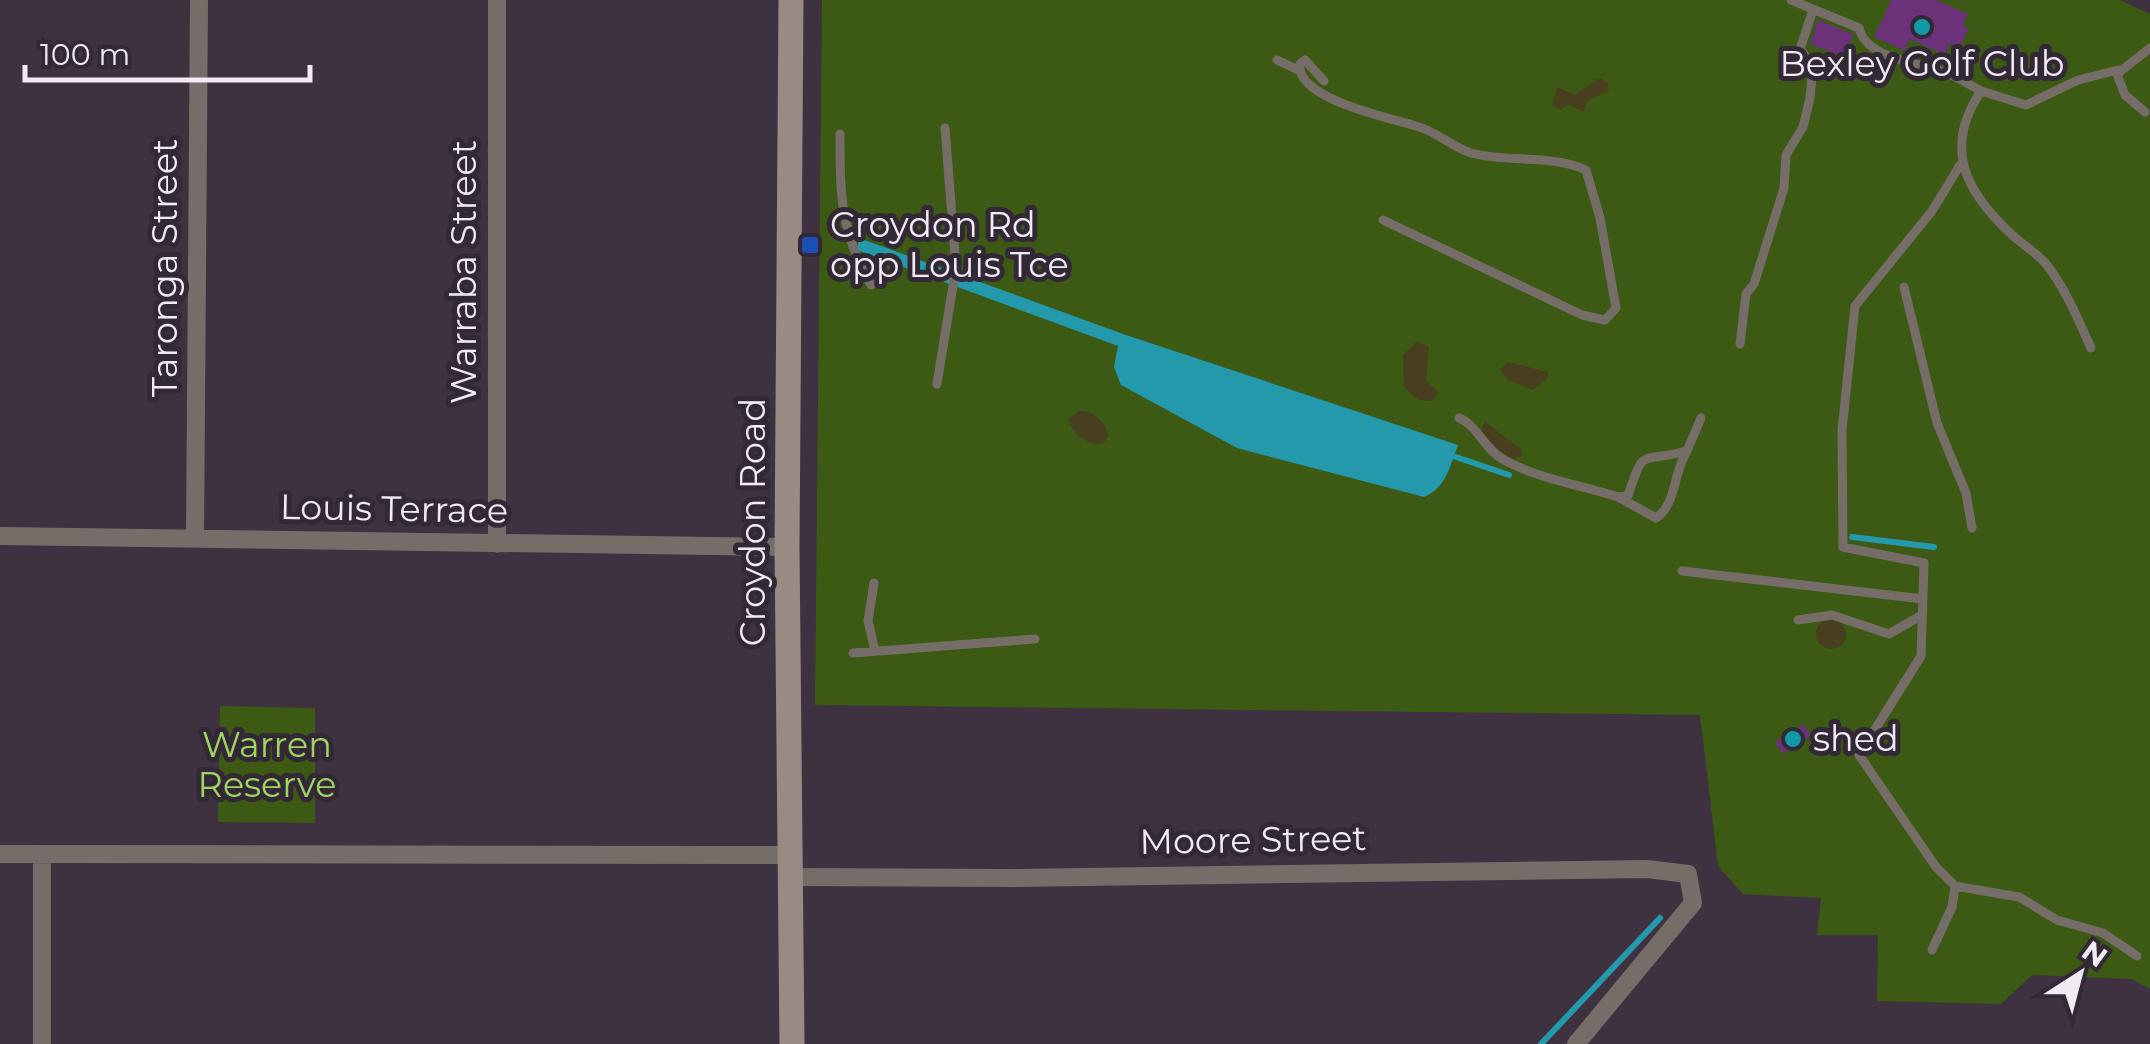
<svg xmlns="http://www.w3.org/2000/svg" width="2150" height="1044" font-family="Montserrat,sans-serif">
	<rect width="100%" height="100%" fill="#3e3241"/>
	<path fill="#3d5a14" d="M822,0H2120L2150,14V989L2132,979L2032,975L2001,1004L1877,1001L1878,935H1817L1821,898L1743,894L1718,866L1700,715L815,705Z
		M220,706L315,708V823L218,822Z"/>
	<path fill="#473f1e" d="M1600,78L1607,82L1609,91L1588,100L1583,112L1568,104L1561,110L1552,105L1557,87L1574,95Z
		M1417,341L1429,347L1426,380L1439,393L1432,401L1418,400L1404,387L1403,355Z
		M1508,362L1548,372L1547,379L1533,390L1508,380L1500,369Z
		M1078,411C1092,409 1106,422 1108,436L1104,443C1089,449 1074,434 1068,420Z
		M1485,422L1521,449L1522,456L1513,459L1489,444L1481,429Z
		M1816 634a15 15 0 1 1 30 0a15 15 0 1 1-30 0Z"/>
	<path fill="#2399ab" d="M859,238L1123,334L1458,445C1450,466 1446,488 1424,497L1237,448L1121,385L1114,367L1118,346L857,250Z"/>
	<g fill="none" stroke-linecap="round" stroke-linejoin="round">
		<path stroke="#2399ab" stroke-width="6" d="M1450,455L1509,475
			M1852,537L1934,547
			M1541,1044L1660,918"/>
	</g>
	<path fill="#6b3279" d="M1891,0H1936L1968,14L1963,26L1969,28L1960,48L1950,44L1945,55L1910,39L1905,51L1874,37Z
		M1818,20L1853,34L1846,58L1810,44Z
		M1804,724L1811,736L1783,754L1775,742Z"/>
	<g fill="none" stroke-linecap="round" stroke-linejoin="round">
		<path stroke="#766d68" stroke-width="9" d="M1791,0L1859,28C1866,58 1915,62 1938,70C1953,74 1968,84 1981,91
			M1277,60L1298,70
			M1324,81L1305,60L1300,64C1295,99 1391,118 1416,126C1436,131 1452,147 1471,153C1508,163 1551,154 1586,170L1600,218L1616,308L1605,320L1582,315L1383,220
			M2145,112L2125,95L2117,74L2150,48
			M840,134C840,195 840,230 871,285
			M1960,165L1932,211L1855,306L1842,430L1843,547L1924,563L1921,656L1859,755L1936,867L1955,886L2019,897L2057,920L2103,933L2137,956
			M1904,287L1937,423L1966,493L1972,528
			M1740,344L1746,294L1754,284L1784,188L1786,155L1803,127L1810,98L1813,67L1800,49L1813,10
			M2091,348C2078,319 2066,290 2047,265C2036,252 2023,245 2011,234C1965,191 1943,148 1981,91L2026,105L2078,80L2118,70
			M937,384L956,267L945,128
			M1459,418C1477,425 1485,450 1504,460C1539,479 1581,485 1618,497L1628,496C1644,445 1640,464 1687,451L1701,418
			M1618,497L1656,518C1677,504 1673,472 1687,451
			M1682,571L1923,599
			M874,583L868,621L875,651
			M1798,620L1832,615L1889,634L1922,615
			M853,653L1035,639
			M1932,950L1952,907L1955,886"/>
		<path stroke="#766d68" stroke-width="18" d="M0,536L787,547
			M195,537L199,0
			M497,544V0
			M0,854L789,855
			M42,855V1044
			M789,877L1012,878L1647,869L1688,874L1693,903L1576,1044"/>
		<path stroke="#988b83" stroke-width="25" d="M791,0L787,547L792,1044"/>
	</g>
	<g fill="#0f9aa8" stroke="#332836" stroke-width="4">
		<circle cx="1922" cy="27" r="10"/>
		<circle cx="1793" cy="739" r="10"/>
	</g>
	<rect fill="#1a4fb4" stroke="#332836" stroke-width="4" x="800" y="235" width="20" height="20" rx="5"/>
	<g text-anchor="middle" stroke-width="10" stroke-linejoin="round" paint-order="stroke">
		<g font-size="35" fill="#f2ebf4" stroke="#332836" text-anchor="start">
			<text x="1922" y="76" text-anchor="middle">Bexley Golf Club</text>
			<text x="830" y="237">Croydon Rd<tspan x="830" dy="40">opp Louis Tce</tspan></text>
			<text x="1813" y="751">shed</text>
		</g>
		<g font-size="35" fill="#f2ebf4" stroke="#332836">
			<text transform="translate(165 268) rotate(-90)" y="12">Taronga Street</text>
			<text transform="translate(464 272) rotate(-90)" y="12">Warraba Street</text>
			<text transform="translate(394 509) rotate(1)" y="12">Louis Terrace</text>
			<text transform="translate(753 522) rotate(-90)" y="12">Croydon Road</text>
			<text transform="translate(1253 840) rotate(-1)" y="12">Moore Street</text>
		</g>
		<g font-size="35" fill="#9fd460" stroke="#332836">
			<text x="267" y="757">Warren<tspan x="267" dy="40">Reserve</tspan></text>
		</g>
	</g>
	<g transform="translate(2080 974) rotate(36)" stroke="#332836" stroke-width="8" paint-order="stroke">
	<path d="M0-8L18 38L0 25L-18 38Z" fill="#f2ebf4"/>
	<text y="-15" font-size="28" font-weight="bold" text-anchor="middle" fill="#f2ebf4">N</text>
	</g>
	<path d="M25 65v15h285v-15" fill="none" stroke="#f2ebf4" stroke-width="5"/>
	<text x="40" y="65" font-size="30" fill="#f2ebf4" stroke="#332836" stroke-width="8" paint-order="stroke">100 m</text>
</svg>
